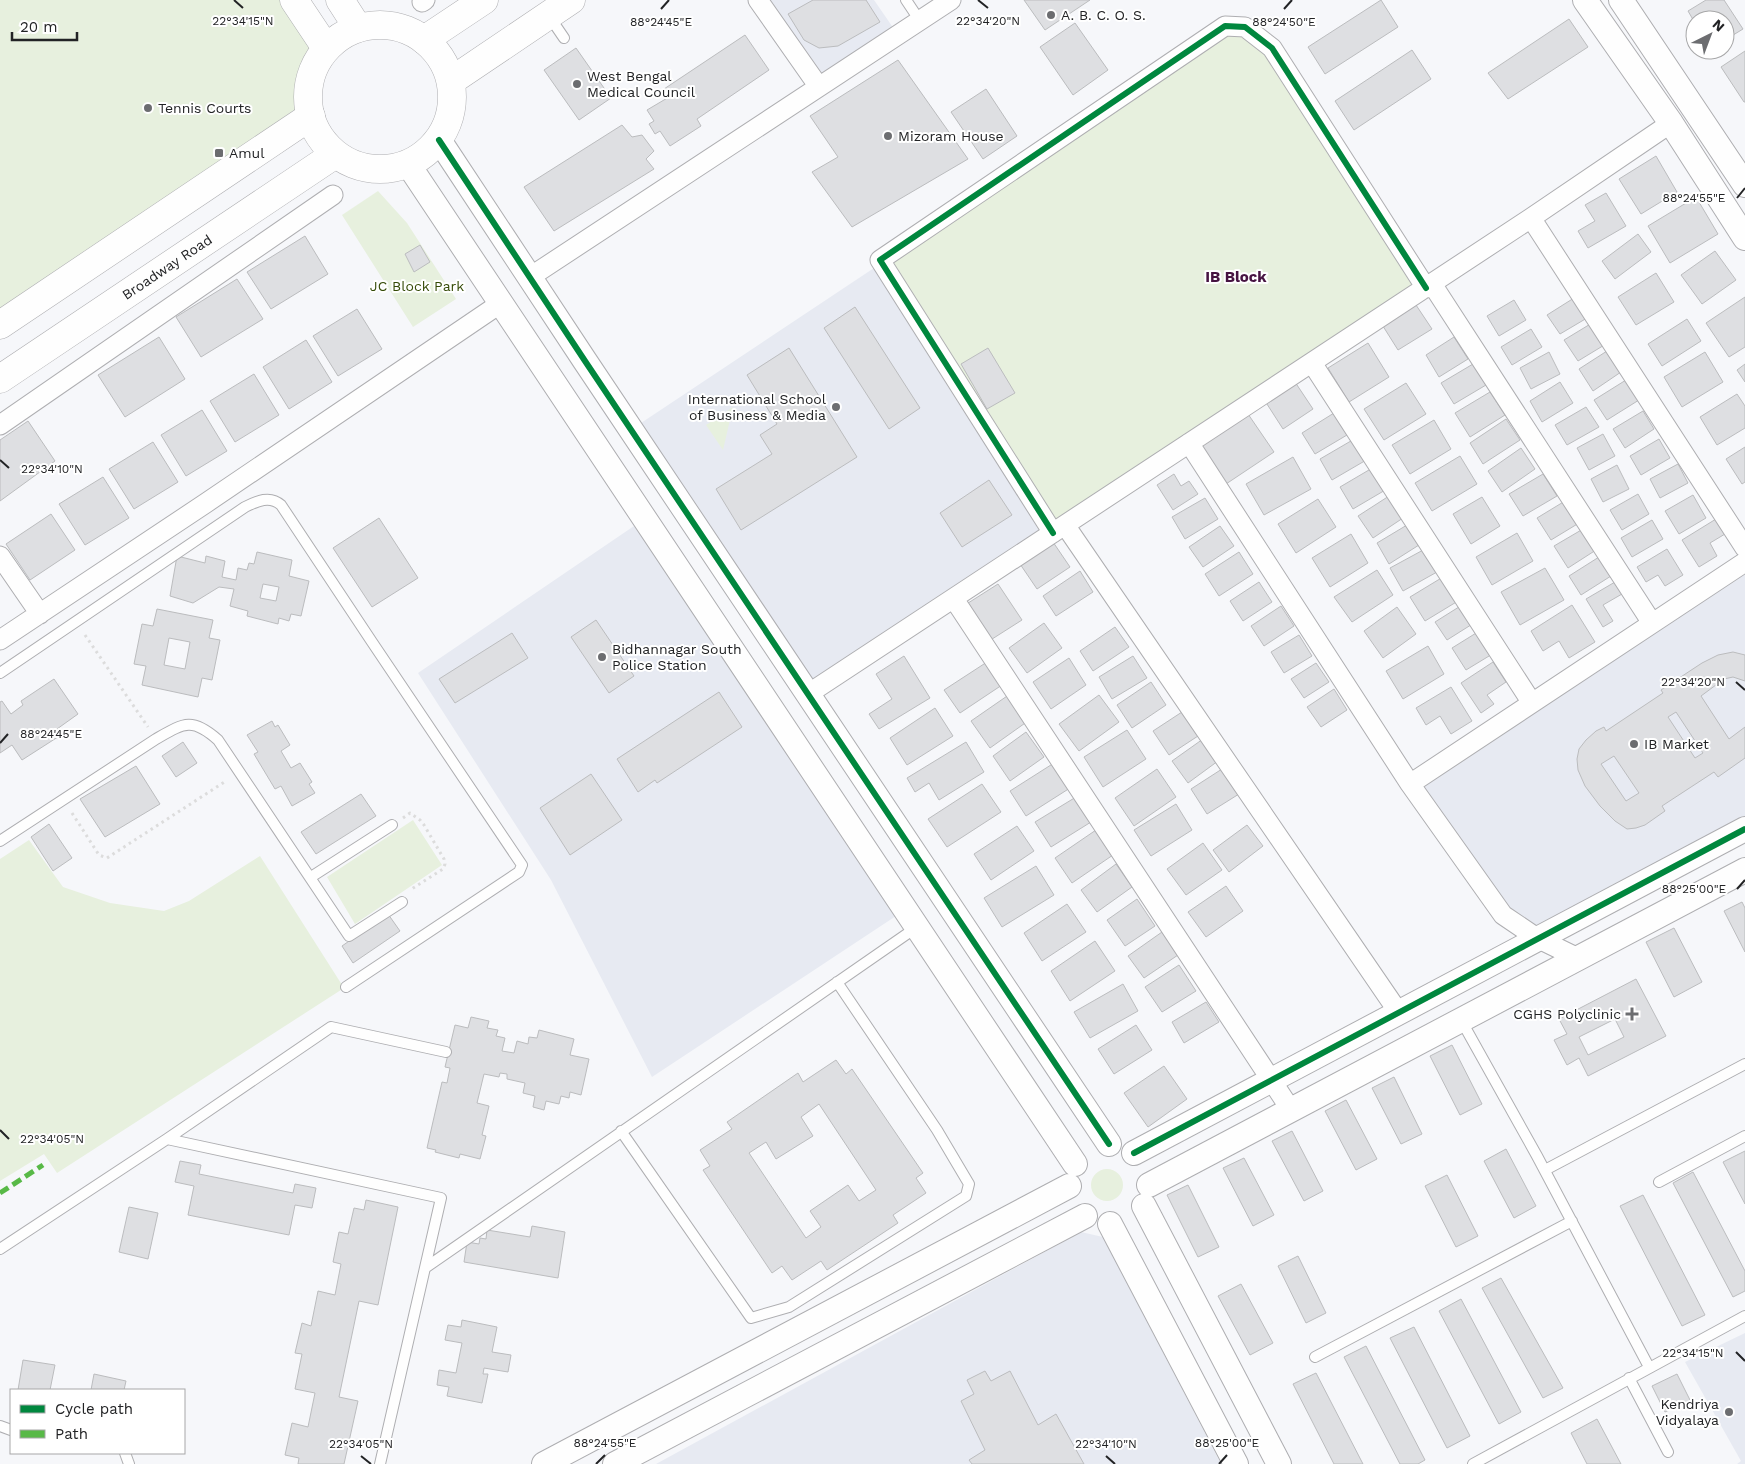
<svg xmlns="http://www.w3.org/2000/svg" width="1745" height="1464" font-family="'Work Sans',sans-serif">
	<rect width="100%" height="100%" fill="#f6f7fa"/>
	<path fill="#e7eaf2" d="M768,0H874L894,29L821,76Z
		M874,268L960,406L1043,531L811,684L635,427Z
		M634,526L776,727L899,914L652,1077L551,880L418,673Z
		M1745,570V821L1521,940L1418,786Z
		M1081,1232L1103,1237L1221,1464H656Z
		M1745,1333V1464H1737L1741,1461L1685,1362Z"/>
	<path fill="#e7f0de" d="M0,0H285L316,46L300,86L301,114L0,313Z
		M1225,36H1243L1267,54L1422,284L1057,521L889,263Z
		M378,191L407,223L456,299L413,327L342,215Z
		M733,407L723,450L706,425Z
		M413,820L442,865L355,924L327,877Z
		M29,840L63,887L110,903L164,911L189,901L260,856L344,988L57,1173L44,1154L0,1181V859Z
		M1091 1185a16 16 0 1 1 32 0a16 16 0 1 1-32 0Z"/>
	<path fill="#dedfe2" stroke="#bbbcbe" fill-rule="evenodd" d="M813,0H866L880,22L838,46L819,48L804,40L788,14Z
		M1024,0H1090L1045,30Z
		M1381,0L1398,27L1325,74L1308,47Z
		M1706,0H1724L1743,29L1725,40V20H1695V23L1688,11Z
		M1569,19L1588,47L1508,99L1488,73Z
		M1075,23L1108,70L1073,95L1040,47Z
		M745,35L769,70L697,119L701,126L670,146L660,131L655,134L649,124L654,121L647,110L669,97L664,89Z
		M576,48L611,98L579,120L544,70Z
		M1412,50L1431,79L1354,130L1335,101Z
		M1745,51V102H1744L1721,67Z
		M898,60L968,159L852,227L812,172L838,157L810,116Z
		M986,89L1017,136L983,159L951,112Z
		M622,125L632,137L642,135L654,151L646,159L654,169L554,231L524,187Z
		M1656,156L1677,192L1641,214L1619,179Z
		M1606,193L1626,226L1588,248L1578,231L1595,221L1585,205Z
		M1696,197L1718,234L1670,263L1648,226Z
		M1638,234L1651,252L1615,279L1602,261Z
		M305,236L328,274L271,309L247,272Z
		M420,245L430,262L414,272L405,254Z
		M1715,251L1736,280L1702,304L1681,275Z
		M1656,273L1674,302L1636,325L1618,297Z
		M237,279L263,319L201,357L176,317Z
		M1745,297V347L1729,357L1706,323Z
		M1574,298L1587,318L1560,334L1547,315Z
		M1514,300L1526,320L1499,336L1487,316Z
		M1414,302L1432,329L1398,350L1381,323Z
		M855,307L920,408L889,429L824,328Z
		M357,309L382,349L338,376L313,336Z
		M1687,319L1701,341L1662,366L1648,344Z
		M1592,323L1606,344L1578,361L1564,340Z
		M1531,329L1542,347L1512,365L1501,347Z
		M159,337L185,379L125,417L98,375Z
		M1454,337L1468,359L1439,377L1426,355Z
		M306,340L332,382L289,409L263,367Z
		M1368,343L1389,377L1349,402L1328,368Z
		M789,348L857,457L741,530L716,489L772,454L760,435L777,424L747,375Z
		M988,348L1015,393L987,409L961,364Z
		M1607,351L1621,372L1593,391L1579,369Z
		M1549,352L1560,374L1531,389L1520,368Z
		M1705,352L1723,382L1682,407L1664,377Z
		M1473,364L1486,385L1454,404L1441,383Z
		M1745,364V382L1737,370Z
		M254,374L279,415L235,442L210,401Z
		M1626,380L1639,400L1607,420L1594,400Z
		M1295,382L1313,409L1283,429L1265,401Z
		M1560,382L1573,403L1542,422L1530,401Z
		M1406,383L1426,414L1384,440L1364,409Z
		M1490,392L1505,415L1470,437L1455,413Z
		M1737,394L1745,406V428L1717,445L1700,417Z
		M1586,407L1599,427L1567,445L1555,425Z
		M202,410L227,451L186,476L161,435Z
		M1643,411L1654,429L1625,448L1613,429Z
		M1334,413L1347,435L1315,454L1302,433Z
		M1248,414L1274,452L1223,486L1198,447Z
		M1506,419L1520,440L1483,464L1470,443Z
		M1434,420L1451,449L1410,474L1392,445Z
		M28,421L55,461L0,501V440Z
		M1603,434L1615,456L1589,470L1577,448Z
		M1356,438L1368,459L1332,480L1320,459Z
		M1659,439L1670,458L1641,475L1630,456Z
		M153,442L178,482L134,509L109,469Z
		M1745,447V482L1742,484L1726,459Z
		M1521,448L1535,469L1502,492L1488,471Z
		M1460,456L1477,484L1432,511L1415,483Z
		M1293,457L1311,489L1264,515L1246,484Z
		M1678,464L1688,483L1660,498L1650,479Z
		M1617,465L1629,489L1603,502L1591,479Z
		M1374,467L1387,489L1353,509L1340,487Z
		M1174,474L1181,486L1189,481L1198,494L1173,510L1157,485Z
		M1543,474L1557,496L1523,516L1509,494Z
		M103,477L129,518L85,545L59,504Z
		M989,480L1012,515L962,547L940,513Z
		M1638,494L1649,514L1622,530L1610,510Z
		M1693,495L1706,518L1679,534L1665,511Z
		M1389,496L1403,518L1373,538L1358,516Z
		M1482,497L1500,526L1471,544L1453,514Z
		M1205,498L1218,519L1185,539L1172,517Z
		M1318,499L1336,527L1296,553L1278,524Z
		M1565,501L1579,523L1551,540L1537,518Z
		M51,514L75,550L30,580L6,544Z
		M379,518L418,578L372,607L333,548Z
		M1716,519L1725,534L1710,543L1717,556L1699,567L1682,540Z
		M1652,520L1663,539L1632,557L1621,538Z
		M1407,525L1419,545L1389,564L1377,543Z
		M1220,526L1234,546L1203,567L1189,547Z
		M1583,529L1596,550L1568,568L1554,546Z
		M1517,533L1533,561L1492,585L1476,557Z
		M1351,534L1368,563L1330,587L1312,558Z
		M1053,542L1070,567L1037,589L1020,564Z
		M1425,549L1437,572L1403,591L1390,568Z
		M1667,549L1683,575L1665,586L1658,575L1646,582L1637,567Z
		M257,552L292,560L289,576L309,581L301,616L291,614L289,621L279,618L278,624L247,616L248,611L230,606L234,589L219,587L193,603L170,596L177,556L205,563L206,556L225,561L222,577L236,580L238,568L247,570L249,563L254,564ZM263,584L279,587L276,601L260,598Z
		M1239,552L1253,574L1219,596L1205,574Z
		M1599,557L1611,576L1581,595L1569,576Z
		M1545,568L1564,600L1520,625L1501,592Z
		M1377,570L1393,595L1352,622L1334,597Z
		M1080,571L1093,592L1056,616L1043,596Z
		M1443,577L1458,601L1425,621L1410,597Z
		M1259,582L1272,602L1243,621L1230,601Z
		M1615,582L1622,594L1603,605L1613,621L1603,627L1586,599Z
		M998,584L1022,620L989,641L965,605Z
		M1462,605L1474,623L1447,640L1435,622Z
		M1572,605L1595,642L1569,658L1559,641L1543,651L1531,631Z
		M1281,606L1294,626L1264,646L1251,626Z
		M1397,607L1416,634L1383,658L1364,631Z
		M157,609L213,620L209,638L220,640L212,680L202,678L198,697L142,685L146,666L134,664L142,624L153,626ZM169,638L190,642L185,669L164,665Z
		M596,620L634,676L609,693L571,637Z
		M1044,623L1062,648L1027,673L1009,648Z
		M1115,627L1129,647L1093,671L1080,651Z
		M1481,630L1494,653L1466,670L1452,648Z
		M512,633L528,658L455,703L439,679Z
		M1299,635L1312,656L1284,673L1271,652Z
		M1428,646L1444,674L1403,699L1386,671Z
		M1733,652L1745,655V681L1733,677L1724,679L1701,696L1729,739L1745,727V758L1718,777L1714,772L1662,806L1665,811L1645,825L1636,828L1627,829L1615,821L1600,806L1585,786L1578,770L1577,759L1579,749L1586,740L1596,731L1604,727L1606,731L1663,693L1661,690L1702,663L1718,655ZM1676,712L1703,753L1695,758L1668,717ZM1614,756L1639,793L1626,801L1601,764Z
		M904,656L930,698L879,729L869,714L892,699L876,674Z
		M1133,656L1147,678L1112,699L1099,677Z
		M1069,658L1086,685L1051,709L1033,682Z
		M987,662L1002,685L960,713L944,690Z
		M1493,662L1506,682L1487,695L1494,704L1481,713L1461,683Z
		M1316,663L1329,682L1304,698L1291,679Z
		M54,679L78,714L57,729L61,735L22,760L12,745L0,753V702L2,701L11,714L23,705L21,701Z
		M1151,682L1166,705L1132,728L1117,705Z
		M1451,687L1472,721L1451,734L1440,716L1426,725L1416,708Z
		M1334,689L1347,710L1321,727L1307,707Z
		M719,692L742,727L657,783L655,780L638,792L617,759Z
		M1010,694L1028,721L990,748L971,721Z
		M1099,695L1119,722L1079,751L1059,724Z
		M935,708L953,736L907,765L890,738Z
		M1182,712L1198,736L1169,755L1153,731Z
		M272,721L275,727L278,725L290,745L281,751L291,768L300,763L312,782L309,784L315,793L292,806L281,786L275,789L254,754L258,752L247,735Z
		M1127,730L1146,759L1103,787L1084,757Z
		M1026,732L1044,757L1010,781L993,756Z
		M1203,739L1218,761L1188,783L1172,761Z
		M183,742L197,763L176,777L162,756Z
		M966,742L984,772L939,800L929,783L915,792L907,778Z
		M1054,763L1070,788L1026,816L1010,791Z
		M136,766L160,804L105,837L80,799Z
		M1157,769L1176,797L1134,826L1115,798Z
		M1222,769L1239,794L1207,814L1191,789Z
		M591,774L622,820L570,855L540,808Z
		M982,784L1001,812L947,847L928,819Z
		M361,794L376,816L316,854L301,832Z
		M1076,797L1091,822L1051,847L1035,822Z
		M1176,804L1192,830L1151,856L1134,830Z
		M49,824L72,858L53,871L31,837Z
		M1247,825L1263,846L1229,872L1213,850Z
		M1017,826L1034,851L991,880L974,854Z
		M1096,830L1113,855L1072,883L1055,858Z
		M1203,843L1222,870L1186,895L1167,869Z
		M1116,864L1132,887L1097,912L1081,890Z
		M1036,866L1054,895L1002,927L984,898Z
		M1226,886L1243,911L1206,937L1188,912Z
		M1137,899L1155,926L1125,946L1107,920Z
		M1742,902L1745,908V952L1724,911Z
		M1067,904L1086,932L1042,961L1024,933Z
		M388,914L400,931L353,963L342,946Z
		M1674,928L1702,982L1674,997L1646,942Z
		M1162,932L1178,955L1144,978L1128,956Z
		M1095,941L1115,971L1070,1001L1051,971Z
		M1179,965L1196,991L1162,1012L1145,987Z
		M1636,979L1666,1036L1588,1076L1579,1058L1567,1065L1554,1040L1567,1034L1559,1019ZM1615,1019L1624,1037L1588,1055L1579,1037Z
		M1123,984L1138,1011L1090,1038L1074,1012Z
		M1206,1002L1219,1022L1184,1043L1172,1022Z
		M471,1017L489,1021L487,1028L498,1030L496,1036L505,1038L502,1051L514,1053L517,1041L528,1044L529,1037L537,1038L539,1030L574,1039L570,1055L589,1059L581,1095L570,1092L569,1098L561,1096L559,1104L546,1101L544,1110L533,1107L535,1096L523,1093L525,1083L507,1079V1074L500,1073L499,1077L484,1074L477,1103L489,1106L482,1135L486,1136L480,1159L460,1154L459,1158L435,1152L436,1150L427,1148L442,1082L447,1083L450,1068L445,1067L455,1025L468,1028Z
		M1136,1025L1152,1050L1114,1074L1098,1049Z
		M1452,1045L1482,1104L1460,1115L1430,1056Z
		M836,1060L846,1074L852,1069L923,1173L916,1178L926,1193L893,1215L898,1223L827,1270L821,1261L792,1280L782,1266L772,1273L703,1170L710,1166L700,1150L732,1129L727,1122L798,1073L803,1082ZM819,1104L876,1190L859,1201L848,1185L810,1211L821,1227L806,1238L749,1153L766,1142L776,1159L813,1136L801,1117Z
		M1164,1066L1187,1099L1148,1127L1124,1093Z
		M1394,1077L1422,1134L1401,1144L1372,1088Z
		M1346,1100L1377,1159L1356,1170L1325,1111Z
		M1292,1131L1323,1191L1304,1201L1272,1141Z
		M1506,1149L1536,1206L1514,1218L1484,1161Z
		M1745,1151V1204L1723,1162Z
		M1244,1158L1274,1215L1253,1226L1223,1168Z
		M180,1161L201,1165L199,1174L293,1193L295,1184L316,1188L312,1208L295,1205L289,1235L188,1215L194,1186L175,1182Z
		M1693,1172L1745,1271V1291L1733,1297L1673,1183Z
		M1447,1175L1478,1236L1456,1247L1425,1186Z
		M1188,1185L1219,1247L1198,1257L1167,1195Z
		M1643,1195L1705,1315L1682,1326L1620,1206Z
		M366,1200L398,1207L378,1305L359,1301L339,1397L358,1401L344,1464H298L299,1458L285,1455L292,1423L308,1427L315,1393L295,1389L302,1354L295,1353L302,1323L311,1326L318,1291L335,1295L341,1264L333,1262L339,1232L348,1234L354,1208L364,1210Z
		M129,1207L158,1213L148,1259L119,1252Z
		M532,1226L565,1232L558,1278L464,1262L467,1242L479,1244L480,1238L486,1239L487,1230L530,1237Z
		M1298,1256L1326,1313L1306,1323L1278,1266Z
		M1501,1278L1563,1388L1543,1398L1482,1288Z
		M1241,1284L1273,1343L1250,1355L1218,1296Z
		M1461,1299L1521,1412L1499,1424L1439,1311Z
		M462,1320L497,1327L492,1352L511,1355L508,1372L484,1368L483,1374H488L482,1403L447,1396L449,1387L437,1385L439,1370L456,1373L462,1343L445,1340L448,1325L461,1327Z
		M1414,1327L1470,1436L1447,1448L1390,1338Z
		M1366,1346L1425,1460L1418,1464H1400L1344,1357Z
		M23,1360L55,1365L50,1390H18Z
		M985,1371L991,1381L1010,1371L1038,1425L1056,1414L1084,1464H972L969,1460L985,1450L961,1401L974,1394L967,1380Z
		M1316,1373L1363,1464H1334L1293,1384Z
		M94,1374L126,1381L124,1390H91Z
		M1677,1374L1690,1400L1665,1412L1652,1386Z
		M1597,1419L1621,1464H1587L1571,1433Z"/>
	<g fill="none" stroke-linecap="round" stroke-linejoin="round">
		<g stroke="#aeaeb1" stroke-width="12">
			<path id="service" d="M906,0L920,21
				M549,16L564,38
				M0,673L245,507C257,501 270,495 281,505L372,642L522,865L519,872L346,987
				M0,841L156,739C184,723 192,717 218,740L349,936L402,902
				M311,877L392,825
				M1461,1020L1537,1156L1649,1367
				M621,1131L751,1318L789,1307L966,1196L969,1184L937,1130L837,982
				M167,1139L441,1198L380,1464
				M1545,1170L1745,1064
				M1659,1182L1745,1136
				M0,1249L167,1139L331,1027L446,1052
				M425,1268L917,927
				M1315,1357L1572,1221
				M1629,1378L1668,1452
				M0,1426L11,1430
				M125,1453L129,1464
				M1473,1464L1745,1316"/>
		</g>
		<g stroke="#aeaeb1" stroke-width="21">
			<path id="minor" d="M758,0L819,87
				M422,2L425,0
				M1531,218L1745,548
				M530,277L951,0
				M1432,284L1652,623
				M1312,363L1532,703
				M0,425L333,195
				M1189,443L1410,784L1503,915L1537,938L1578,958
				M1065,525L1399,1013
				M1053,533L880,260L1197,45L1225,26L1245,27L1272,48L1426,288
				M0,556L40,614
				M954,599L1291,1110
				M0,640L206,503L501,303
				M808,694L1531,218L1671,123
				M1410,784L1745,562"/>
		</g>
		<g stroke="#aeaeb1" stroke-width="26">
			<path id="tertiary" d="M1585,0L1671,123L1745,238
				M1621,0L1745,185
				M439,140L585,361L1109,1144
				M408,164L1075,1164
				M1134,1153L1745,829
				M1149,1185L1745,870
				M1144,1206L1279,1464
				M1110,1224L1236,1464
				M544,1464L1069,1186
				M615,1464L1085,1216"/>
		</g>
		<g stroke="#aeaeb1" stroke-width="29">
			<g id="secondary">
				<path d="M294,0L326,48"/>
				<path d="M340,0L358,28"/>
				<circle cx="380" cy="97" r="72"/>
				<path d="M424,40L484,0"/>
				<path d="M451,81L571,0"/>
				<path d="M0,325L311,116"/>
				<path id="s1" d="M0,379L334,155"/>
			</g>
		</g>
		<path stroke="#dcdcdc" stroke-width="3" stroke-dasharray="2.5 4" stroke-linecap="butt" d="M85,635L148,727
			M72,813L99,855L107,858L226,781
			M403,818L410,813L420,820L424,825L444,859L445,864L443,869L410,890"/>
		<use href="#service" stroke="#fefefe" stroke-width="10"/>
		<use href="#minor" stroke="#fefefe" stroke-width="19"/>
		<use href="#tertiary" stroke="#fefefe" stroke-width="24"/>
		<use href="#secondary" stroke="#fefefe" stroke-width="28"/>
		<path stroke="#58b947" stroke-width="5" stroke-dasharray="10 5" stroke-linecap="butt" d="M0,1193L43,1165"/>
		<g stroke="#fff" stroke-width="9">
			<path id="cycleway" d="M439,140L585,361L1109,1144
				M1053,533L880,260L1197,45L1225,26L1245,27L1272,48L1426,288
				M1134,1153L1745,829"/>
		</g>
		<use href="#cycleway" stroke="#00873e" stroke-width="6"/>
	</g>
	<path fill="none" stroke="#222325" stroke-width="2" d="M234,0L243,8M978,0L988,8M661,9L669,0M1284,9L1292,0M1737,198L1745,188M0,460L9,468M1736,682L1745,690M0,743L8,734M1737,889L1745,880M0,1130L9,1139M1736,1352L1745,1361M361,1456L371,1464M1106,1456L1115,1464M596,1464L605,1455M1219,1464L1227,1455"/>
	<g fill="#6c6d70" stroke="#fff" stroke-width="2">
		<circle cx="1051" cy="15" r="5"/>
		<circle cx="577" cy="84" r="5"/>
		<circle cx="148" cy="108" r="5"/>
		<circle cx="888" cy="136" r="5"/>
		<rect x="214" y="148" width="10" height="10" rx="2.5"/>
		<circle cx="836" cy="407" r="5"/>
		<circle cx="602" cy="657" r="5"/>
		<circle cx="1634" cy="744" r="5"/>
		<path d="M1629.5 1006.5h5v5h5v5h-5v5h-5v-5h-5v-5h5z"/>
		<circle cx="1729" cy="1412" r="5"/>
	</g>
	<g text-anchor="middle" stroke-width="4" stroke-linejoin="round" paint-order="stroke">
		<g font-size="14" fill="#222325" stroke="#fff" text-anchor="start">
			<text x="1061" y="20">A. B. C. O. S.</text>
			<text x="587" y="81">West Bengal<tspan x="587" dy="16">Medical Council</tspan></text>
			<text x="158" y="113">Tennis Courts</text>
			<text x="898" y="141">Mizoram House</text>
			<text x="229" y="158">Amul</text>
			<text x="826" y="404" text-anchor="end">International School<tspan x="826" dy="16">of Business &amp; Media</tspan></text>
			<text x="612" y="654">Bidhannagar South<tspan x="612" dy="16">Police Station</tspan></text>
			<text x="1644" y="749">IB Market</text>
			<text x="1621" y="1019" text-anchor="end">CGHS Polyclinic</text>
			<text x="1719" y="1409" text-anchor="end">Kendriya<tspan x="1719" dy="16">Vidyalaya</tspan></text>
		</g>
		<g font-size="14" fill="#222325" stroke="#fff">
			<text dy="5" stroke="none"><textPath href="#s1" startOffset="201">Broadway Road</textPath></text>
		</g>
		<g font-size="14" fill="#344a06" stroke="#fff">
			<text x="417" y="291">JC Block Park</text>
		</g>
		<g font-size="15" font-weight="bold" fill="#471442" stroke="#fff">
			<text x="1236" y="282">IB Block</text>
		</g>
	</g>
	<g font-size="12" text-anchor="middle" fill="#222325" stroke="#fff" stroke-width="4" stroke-linejoin="round" paint-order="stroke">
		<text x="243" y="25">22°34'15"N</text>
		<text x="988" y="25">22°34'20"N</text>
		<text x="661" y="26">88°24'45"E</text>
		<text x="1284" y="26">88°24'50"E</text>
		<text x="1694" y="202">88°24'55"E</text>
		<text x="52" y="473">22°34'10"N</text>
		<text x="1693" y="686">22°34'20"N</text>
		<text x="51" y="738">88°24'45"E</text>
		<text x="1694" y="893">88°25'00"E</text>
		<text x="52" y="1143">22°34'05"N</text>
		<text x="1693" y="1357">22°34'15"N</text>
		<text x="605" y="1447">88°24'55"E</text>
		<text x="1227" y="1447">88°25'00"E</text>
		<text x="361" y="1448">22°34'05"N</text>
		<text x="1106" y="1448">22°34'10"N</text>
	</g>
	<rect x="10" y="1389" width="175" height="65" fill="#ffffff" stroke="#a7a7a8"/>
	<rect x="20" y="1405" width="25" height="8" fill="#00873e" stroke="#a7a7a8"/>
	<text x="55" y="1414" font-size="15" fill="#222325">Cycle path</text>
	<rect x="20" y="1430" width="25" height="8" fill="#58b947" stroke="#a7a7a8"/>
	<text x="55" y="1439" font-size="15" fill="#222325">Path</text>
	<g transform="translate(1710 35) rotate(42)"><circle r="24" fill="#ffffff" stroke="#a7a7a8"/>
	<path d="M0-4L9 19L0 12L-9 19Z" fill="#6c6d70"/>
	<text y="-8" font-size="14" font-weight="bold" text-anchor="middle" fill="#222325">N</text>
	</g>
	<path d="M12 32v8h65v-8" fill="none" stroke="#222325" stroke-width="2.5"/>
	<text x="20" y="32" font-size="15" fill="#222325" stroke="#ffffff" stroke-width="4" paint-order="stroke">20 m</text>
</svg>
